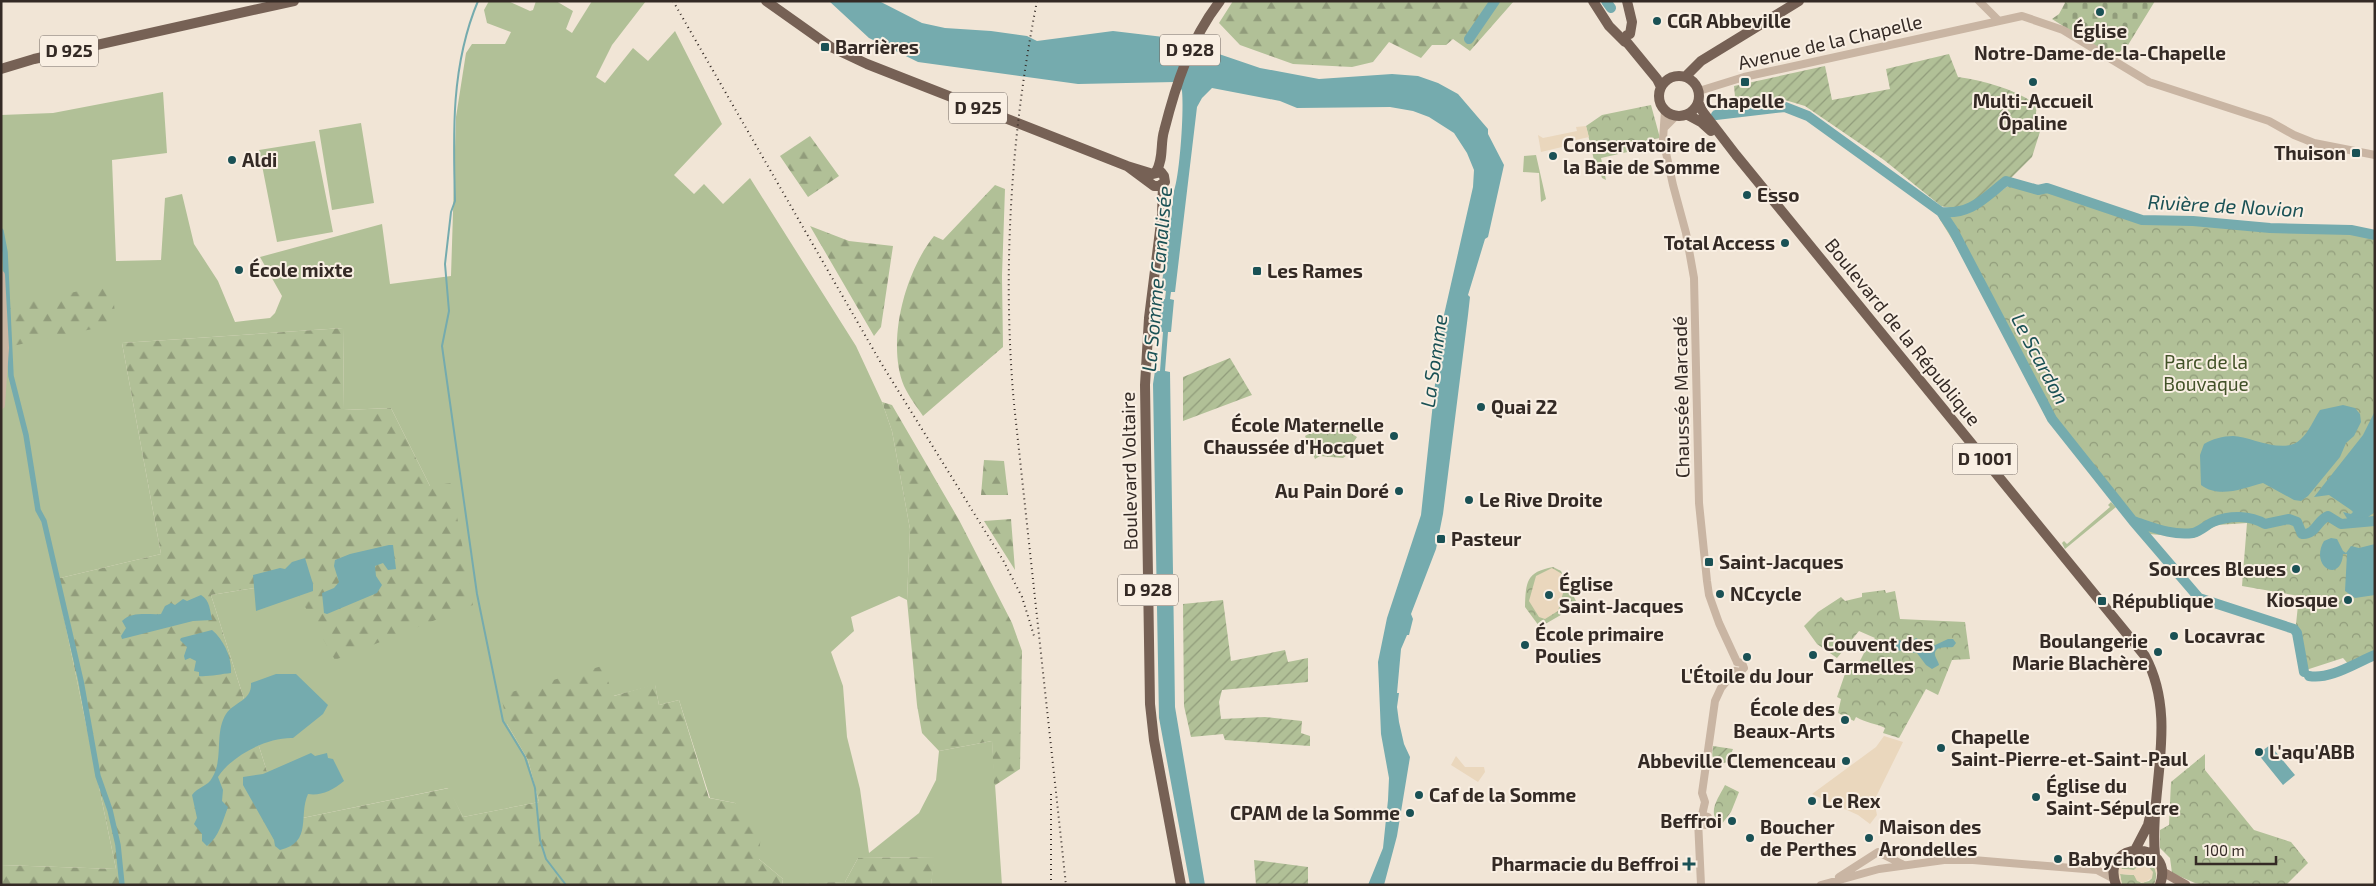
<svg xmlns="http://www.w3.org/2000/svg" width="2376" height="886" font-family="'Exo 2',sans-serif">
	<defs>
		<pattern id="forest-firs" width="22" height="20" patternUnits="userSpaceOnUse" patternTransform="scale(1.25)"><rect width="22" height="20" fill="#b1c097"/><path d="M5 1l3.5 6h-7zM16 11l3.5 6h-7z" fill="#919c7b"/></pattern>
		<pattern id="cemetery-stones" width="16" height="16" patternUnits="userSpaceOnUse" patternTransform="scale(1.25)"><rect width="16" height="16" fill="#b1c097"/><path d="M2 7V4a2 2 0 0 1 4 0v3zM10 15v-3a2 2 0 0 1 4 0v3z" fill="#919c7b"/></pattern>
		<pattern id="park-crowns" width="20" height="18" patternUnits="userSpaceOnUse" patternTransform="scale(1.25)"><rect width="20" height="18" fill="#b1c097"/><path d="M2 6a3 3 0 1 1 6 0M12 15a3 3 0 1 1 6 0" fill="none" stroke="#919c7b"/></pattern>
		<pattern id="garden-furrows" width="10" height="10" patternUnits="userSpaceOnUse" patternTransform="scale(1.25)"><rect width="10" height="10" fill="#b1c097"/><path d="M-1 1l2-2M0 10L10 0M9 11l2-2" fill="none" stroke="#919c7b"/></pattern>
	</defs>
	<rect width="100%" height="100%" fill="#f1e5d6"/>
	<path fill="#b1c097" d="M489,1H508L530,11L533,10L536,1H556L573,11L566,29L572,33L592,1H646L612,45L596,77L605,83L633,48L648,61L675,31L722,124L674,175L694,194L704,184L723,204L750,178L856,346L882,402L892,431L910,529L907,600L899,596L851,617L854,631L831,652L843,686L847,737L860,789L869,853L919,813L936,780L939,751L992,741L1002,885H931L934,857L858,858L845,882L782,885L783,879L759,859L735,803L710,798L679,700L659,705L655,685L507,724L528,760L539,802L463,817L448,788L283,822L211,595L291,582L430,486L391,408L344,410L343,328L122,343L161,554L56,579L116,869L1,865V115L53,113L163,92L167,153L112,160L116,261L161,260L165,198L182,194L194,244L218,281L235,322L270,318L275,313L282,296L260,257L382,224L390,284L451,276L456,117L466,53L472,44H505L511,32L487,23L484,10Z
		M361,123L374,203L332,210L319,130Z
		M315,141L333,232L277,242L259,150Z
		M1536,155L1546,199L1541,202L1539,173L1523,172L1524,156Z
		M2111,502L2116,507L2065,549L2062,543L2064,541L2067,544L2110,507L2108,505Z"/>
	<path fill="url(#forest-firs)" d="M1233,1H1514L1470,51L1453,39L1446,45H1432L1421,58L1389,42L1373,62L1352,67L1293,64L1240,45L1219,23Z
		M810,136L839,176L808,197L780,156Z
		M995,185L1005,189L1002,276L1003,347L923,416C917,407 909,397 904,386C886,342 905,272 934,236L943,240Z
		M810,226L849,241L893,246L881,327L874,336Z
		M112,284L116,324L12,346L9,306Z
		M343,328L344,410L391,408L430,486L451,483L473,605L335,660L291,582L211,595L283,822L449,788L463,817L539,802L528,760L507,724L501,695L602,666L614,696L655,684L659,705L679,700L709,798L735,803L761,830L759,859L783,879L782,885H1V865L116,869L56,579L161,554L122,343Z
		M882,402L892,405L959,520L1012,623L1022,651L1020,769L994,786L992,741L939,751L922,733L917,705L907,600L910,529L892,431Z
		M984,460L1004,461L1008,495H981Z
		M1011,519L1015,570L984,521Z
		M935,857L931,885H808L809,883L845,882L858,858Z"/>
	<path fill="url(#cemetery-stones)" d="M2064,1H2155L2128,45L2115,56L2109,55L2052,19L2059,14L2065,3Z"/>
	<path fill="url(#park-crowns)" d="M1651,105L1660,138L1653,139L1654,146L1601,158L1606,180L1602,178L1600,172L1597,173L1586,126L1602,115Z
		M2011,184L2037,193H2047L2050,187L2143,217L2193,219L2270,226L2351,229L2375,233V657L2350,666L2343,658L2306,670L2296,624L2299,596L2242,586L2247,523L2217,525L2194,538L2138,533L2048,419L1960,252L1939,218L1969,213Z
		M1346,426L1349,432L1357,437L1353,443L1357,448L1343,458L1320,456L1315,459L1305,436C1316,428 1334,431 1346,426Z
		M1553,567L1561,571L1578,605L1547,623L1539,626L1525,607C1526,582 1526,572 1553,567Z
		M1885,590L1886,593L1895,591L1900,619L1965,622L1970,659L1952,660L1938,695L1926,689L1899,738L1883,733L1885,728C1875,723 1866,723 1856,717L1854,721L1838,713L1841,699L1837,697L1847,668L1855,671L1867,647L1875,638L1859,631L1837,658L1817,644L1804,626L1818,612L1841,597L1845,601L1862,597V593Z
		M2205,754V770L2254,830L2291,842L2308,863L2286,885H2206L2195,883L2172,873L2170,858L2160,848V830L2169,825L2171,782Z
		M1725,785L1739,792L1731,812L1721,825C1706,813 1718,799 1725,785Z
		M2138,857C2153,859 2160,871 2154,885H2122L2120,874L2134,875L2141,883L2149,881L2152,878L2149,866L2146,864L2134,870L2121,869L2128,860Z"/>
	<path fill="url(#garden-furrows)" d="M1949,54L1958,77C1985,81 2015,89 2037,105L2035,120L2043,122L2032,157L2011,178L1997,183L1971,204L1954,209L1941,206L1884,160L1805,106L1785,100L1736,107L1734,86L1825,66L1832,100L1890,89L1886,69Z
		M1230,358L1252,395L1183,421V377Z
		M1223,600L1231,661L1285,650L1288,662L1308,658V682L1222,690L1219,702L1221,719L1265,717L1302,721L1301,733L1310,736V746L1225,740L1223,734L1191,737L1184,706L1183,604Z
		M1713,746L1733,749L1728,762L1718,764C1711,759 1712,754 1713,746Z
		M1254,860L1308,867V885H1256Z"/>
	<path fill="#ead7bd" d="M1586,126L1589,137L1562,143V147L1541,152L1538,135L1543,138L1577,131L1576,127Z
		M1552,568L1562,574V583L1565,586L1558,611L1545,619L1539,617L1529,601L1536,576Z
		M1884,736L1903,742L1874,801L1877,815L1870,824L1858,815L1812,794L1876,747Z
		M1456,756L1465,767H1484L1485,772L1478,782L1451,765Z
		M2134,855L2146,857L2153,861L2157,868L2156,885H2154L2157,877L2154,866L2149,860L2138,857L2128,860L2121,869L2134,870L2139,865L2146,864L2153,872L2152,878L2143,883L2137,881L2134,875L2120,874L2122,885H2120L2118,872L2121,864L2127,858Z"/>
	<path fill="#75abae" d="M829,1H879L922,23L945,28L991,31L1027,36L1037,41L1113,31L1172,38L1260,68L1319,79L1392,74L1418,76L1438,83L1458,94L1488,129V134L1504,165L1488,237L1485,239L1468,295L1470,297L1468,315L1443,514L1436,549L1411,614L1413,619L1409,635H1407L1401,649L1397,693H1399L1397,707L1399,722L1404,744L1410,757L1397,836L1384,885H1368L1383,848L1388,800L1389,778L1381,734L1378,662L1387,618L1421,515L1441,328L1473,187L1474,170L1467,153L1454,133L1429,117L1413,111L1390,107L1297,108L1280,101L1212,88L1202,98L1197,107L1175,292H1171L1170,299L1174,300L1171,332H1168L1165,371L1170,372L1175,707L1205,885H1190L1159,718L1153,384L1155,371H1160L1163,332L1159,331L1161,299H1165L1166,291L1161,290L1174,191C1180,173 1184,111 1182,91C1181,88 1178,84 1175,82L1078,84L918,62L869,38Z
		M2343,405L2355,408L2360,414L2361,422L2354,436L2346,443L2340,457L2308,496L2301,501L2294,500L2263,483C2243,488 2220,499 2201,485L2200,455L2204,444C2212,439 2223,436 2233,436C2250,436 2284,456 2301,439C2309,432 2314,419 2320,410Z
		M2375,411V512L2364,520H2348L2343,512L2351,514L2353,512L2351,510L2329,495L2314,497L2363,435Z
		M2331,538L2337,539L2343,551L2346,553L2351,546L2359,548L2375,544V595L2355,598L2345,591L2347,554H2343C2341,584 2309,567 2324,541Z
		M389,545H393L396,569L388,570L383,563L375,566L376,576L382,585L377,593L327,614L324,613L322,593L334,588L339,582L334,566L335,560L350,554Z
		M305,558L313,584V591L256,611L253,575L280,568L285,569L292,562Z
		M201,595C210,600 210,611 212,620L193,621L122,639L121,636L126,628L122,621C132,611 148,615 161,614L165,606L171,603L175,605L183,599L187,601Z
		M212,630C224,640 232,658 231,673C221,674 207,677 199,676V672L194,671L196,661L190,658L185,660L184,656L187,647L180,640L181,638Z
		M1916,638L1931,647L1948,639H1953L1956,643L1953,647C1949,648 1936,645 1935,653C1934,656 1939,662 1939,665L1932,669L1926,665L1917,653L1895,650V643L1899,640L1909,644Z
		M276,674H296L328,705L323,714L293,738C268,737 232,755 218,777L223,790L222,801L228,807C223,820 219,837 207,846L202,841V834L194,824L197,818L192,795C198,787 208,786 212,778C224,759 214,733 226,714C235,701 252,701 251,683Z
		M2270,745L2295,775L2283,785L2258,754Z
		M311,753L315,756L327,753L328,758L333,759L344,781C332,791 320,796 308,794C298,816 313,842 280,850L275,846L274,840L243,785V777L263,774Z"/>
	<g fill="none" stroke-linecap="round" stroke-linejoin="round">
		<path stroke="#75abae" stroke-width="2" d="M478,1C451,65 453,133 455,201L451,212L445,264L449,311L442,346L477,594L503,721L525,757L535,788L540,840L546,859L566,885"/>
		<path stroke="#75abae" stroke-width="5.5" d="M1,231L5,252L11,376L26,435L38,510L44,521L81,681L98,776L110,810L118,845L122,885"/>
		<path stroke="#75abae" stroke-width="10" d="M1606,1L1611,8
			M1469,39L1495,1
			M1716,115L1785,107L1808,116L1941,212L1953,230L2052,419L2133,521L2199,598L2294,629L2297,633L2304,672
			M1941,212C1971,215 1984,198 2006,181L2038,190L2047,188L2142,220L2193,221L2270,228L2351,230L2375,235
			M2133,521C2152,527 2172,536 2193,533C2201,531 2206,525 2213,522C2230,515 2250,515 2265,524L2289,519L2297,522L2302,534C2316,535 2317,520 2328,516L2341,524L2375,521
			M2309,676C2330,680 2355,663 2375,655"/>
		<path stroke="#c9b5a3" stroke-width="8" d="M1979,1L1999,21
			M1699,91L1744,77L2022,16L2063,30L2149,82L2269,121L2294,135L2314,143L2375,155
			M1665,111L1663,139L1673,185L1686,233L1694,278L1699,503L1707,581L1709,595L1719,623L1737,662
			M1664,128L1676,116
			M1,275L5,348L1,405
			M1735,671L1740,672L1744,668L1742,663L1737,662
			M1702,815L1705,802L1702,793L1715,701L1721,688L1735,671
			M1699,824L1706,825L1709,822L1708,817L1702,815L1698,820L1701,885
			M1839,877L1878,852L1902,864
			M1821,885L1879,869L1944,860H1973L2097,870L2114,879"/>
		<path stroke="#9c8374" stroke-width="9" d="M2163,872L2186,885"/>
		<path stroke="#766155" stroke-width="10" d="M766,1L831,47L867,64L1127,166L1153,174L1161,172L1164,176L1165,182L1159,186H1154L1127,166
			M1593,1L1609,26L1625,42
			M1627,1L1632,22L1630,34
			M1627,35L1625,40L1657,79L1661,87
			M1,69L34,59L294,1
			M1659 96a20 20 0 1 1 40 0a20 20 0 1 1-40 0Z
			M1685,77L1701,61L1799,1
			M1698,102L1703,112L1736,155L2145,656C2179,719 2149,789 2155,856
			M1688,115L1701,122L1711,131
			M1156,172C1164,158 1160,145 1164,131C1176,84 1190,40 1220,1
			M1163,185L1162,215L1149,318L1145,385L1150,704L1154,740L1181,885
			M2135,850L2148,825L2152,807
			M2116,885C2099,839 2176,839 2160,885"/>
		<path stroke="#342a25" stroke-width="2" stroke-dasharray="1 4" stroke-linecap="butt" d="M673,1L881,363L1003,560L1022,597L1035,639
			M1037,1C1011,133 1002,270 1014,404L1066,885
			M1051,885V790"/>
	</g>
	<g fill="#1a5155" stroke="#f9efe3" stroke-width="2">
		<circle cx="2100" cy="12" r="5"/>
		<circle cx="1657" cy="21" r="5"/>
		<rect x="820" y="42" width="10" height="10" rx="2.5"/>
		<rect x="1740" y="77" width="10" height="10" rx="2.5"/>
		<circle cx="2033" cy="82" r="5"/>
		<rect x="2351" y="148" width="10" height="10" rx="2.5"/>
		<circle cx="1553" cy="156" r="5"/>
		<circle cx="232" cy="160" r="5"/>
		<circle cx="1747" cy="195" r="5"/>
		<circle cx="1785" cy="243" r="5"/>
		<circle cx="239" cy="270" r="5"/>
		<rect x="1252" y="266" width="10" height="10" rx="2.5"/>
		<circle cx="1481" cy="407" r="5"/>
		<circle cx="1394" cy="436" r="5"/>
		<circle cx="1399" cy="491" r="5"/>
		<circle cx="1469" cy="500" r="5"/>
		<rect x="1436" y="534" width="10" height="10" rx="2.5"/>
		<rect x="1704" y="557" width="10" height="10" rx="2.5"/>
		<circle cx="2296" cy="569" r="5"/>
		<circle cx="1720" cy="594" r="5"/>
		<circle cx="1549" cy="595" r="5"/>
		<circle cx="2348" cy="600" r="5"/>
		<rect x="2097" y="596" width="10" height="10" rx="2.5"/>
		<circle cx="2174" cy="636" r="5"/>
		<circle cx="1525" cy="645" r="5"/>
		<circle cx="2158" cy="652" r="5"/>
		<circle cx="1813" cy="655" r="5"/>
		<circle cx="1747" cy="657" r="5"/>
		<circle cx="1845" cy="720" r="5"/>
		<circle cx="1941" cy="748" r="5"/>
		<circle cx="2259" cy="752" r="5"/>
		<circle cx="1846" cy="761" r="5"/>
		<circle cx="1419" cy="795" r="5"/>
		<circle cx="2036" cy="797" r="5"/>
		<circle cx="1812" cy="801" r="5"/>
		<circle cx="1410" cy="813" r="5"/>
		<circle cx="1732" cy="821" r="5"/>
		<circle cx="1750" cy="838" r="5"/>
		<circle cx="1869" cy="838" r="5"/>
		<circle cx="2058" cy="859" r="5"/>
		<path d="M1686.5 856.5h5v5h5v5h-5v5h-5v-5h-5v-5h5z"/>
	</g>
	<g text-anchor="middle" stroke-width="4" stroke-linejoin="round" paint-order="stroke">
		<g fill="#f9efe3" stroke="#6f655e" stroke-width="1">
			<rect x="1160" y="34.5" width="60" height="31" rx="4"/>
			<rect x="40" y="35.5" width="58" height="31" rx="4"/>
			<rect x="949" y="92.5" width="58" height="31" rx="4"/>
			<rect x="1952.5" y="443.5" width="65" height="31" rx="4"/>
			<rect x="1118" y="574.5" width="60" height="31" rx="4"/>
		</g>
		<g font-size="18" font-weight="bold" fill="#342a25">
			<text x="1190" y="56">D 928</text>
			<text x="69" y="57">D 925</text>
			<text x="978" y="114">D 925</text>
			<text x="1985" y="465">D 1001</text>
			<text x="1148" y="596">D 928</text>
		</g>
		<g font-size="19" font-weight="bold" fill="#342a25" stroke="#f9efe3" text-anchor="start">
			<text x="1667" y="28">CGR Abbeville</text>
			<text x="2100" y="38" text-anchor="middle">Église<tspan x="2100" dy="22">Notre-Dame-de-la-Chapelle</tspan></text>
			<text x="835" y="54">Barrières</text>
			<text x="1745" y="108" text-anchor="middle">Chapelle</text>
			<text x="2033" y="108" text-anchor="middle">Multi-Accueil<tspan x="2033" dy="22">Ôpaline</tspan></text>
			<text x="1563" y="152">Conservatoire de<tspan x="1563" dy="22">la Baie de Somme</tspan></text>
			<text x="2346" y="160" text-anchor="end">Thuison</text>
			<text x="242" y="167">Aldi</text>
			<text x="1757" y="202">Esso</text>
			<text x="1775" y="250" text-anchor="end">Total Access</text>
			<text x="249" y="277">École mixte</text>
			<text x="1267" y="278">Les Rames</text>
			<text x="1491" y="414">Quai 22</text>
			<text x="1384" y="432" text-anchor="end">École Maternelle<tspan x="1384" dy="22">Chaussée d'Hocquet</tspan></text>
			<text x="1389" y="498" text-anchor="end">Au Pain Doré</text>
			<text x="1479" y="507">Le Rive Droite</text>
			<text x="1451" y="546">Pasteur</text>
			<text x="1719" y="569">Saint-Jacques</text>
			<text x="2286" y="576" text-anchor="end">Sources Bleues</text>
			<text x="1559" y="591">Église<tspan x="1559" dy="22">Saint-Jacques</tspan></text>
			<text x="1730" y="601">NCcycle</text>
			<text x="2338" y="607" text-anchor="end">Kiosque</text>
			<text x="2112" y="608">République</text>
			<text x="1535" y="641">École primaire<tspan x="1535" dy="22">Poulies</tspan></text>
			<text x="2184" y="643">Locavrac</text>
			<text x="2148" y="648" text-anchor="end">Boulangerie<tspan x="2148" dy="22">Marie Blachère</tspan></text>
			<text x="1823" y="651">Couvent des<tspan x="1823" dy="22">Carmelles</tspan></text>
			<text x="1747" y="683" text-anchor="middle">L'Étoile du Jour</text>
			<text x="1835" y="716" text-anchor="end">École des<tspan x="1835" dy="22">Beaux-Arts</tspan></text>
			<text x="1951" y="744">Chapelle<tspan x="1951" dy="22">Saint-Pierre-et-Saint-Paul</tspan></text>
			<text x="2269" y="759">L'aqu'ABB</text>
			<text x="1836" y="768" text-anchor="end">Abbeville Clemenceau</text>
			<text x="2046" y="793">Église du<tspan x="2046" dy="22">Saint-Sépulcre</tspan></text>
			<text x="1429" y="802">Caf de la Somme</text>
			<text x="1822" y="808">Le Rex</text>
			<text x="1400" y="820" text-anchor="end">CPAM de la Somme</text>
			<text x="1722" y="828" text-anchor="end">Beffroi</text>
			<text x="1760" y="834">Boucher<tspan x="1760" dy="22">de Perthes</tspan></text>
			<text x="1879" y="834">Maison des<tspan x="1879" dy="22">Arondelles</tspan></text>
			<text x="2068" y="866">Babychou</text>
			<text x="1679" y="871" text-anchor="end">Pharmacie du Beffroi</text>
		</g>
		<g font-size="19" fill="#342a25" stroke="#f9efe3">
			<text transform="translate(1830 42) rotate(-13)" y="7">Avenue de la Chapelle</text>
			<text transform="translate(1903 332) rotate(51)" y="7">Boulevard de la République</text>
			<text transform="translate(1681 397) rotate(-91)" y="7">Chaussée Marcadé</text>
			<text transform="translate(1129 471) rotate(-91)" y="7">Boulevard Voltaire</text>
		</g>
		<g font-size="19" fill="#425228" stroke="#f9efe3">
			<text x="2206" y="369">Parc de la<tspan x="2206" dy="22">Bouvaque</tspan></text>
		</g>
		<g font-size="20" font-style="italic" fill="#1a5155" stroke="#f9efe3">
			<text transform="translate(2226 206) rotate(3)" y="7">Rivière de Novion</text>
			<text transform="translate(1157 279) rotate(-85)" y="7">La Somme Canalisée</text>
			<text transform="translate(2040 359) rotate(62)" y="7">Le Scardon</text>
			<text transform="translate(1434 361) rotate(-82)" y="7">La Somme</text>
		</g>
	</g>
	<rect width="2376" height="886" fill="none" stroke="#342a25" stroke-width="5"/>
	<path d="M2196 856v8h80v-8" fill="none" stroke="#342a25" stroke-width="2.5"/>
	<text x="2204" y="856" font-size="15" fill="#342a25" stroke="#f9efe3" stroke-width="4" paint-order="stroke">100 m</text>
</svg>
